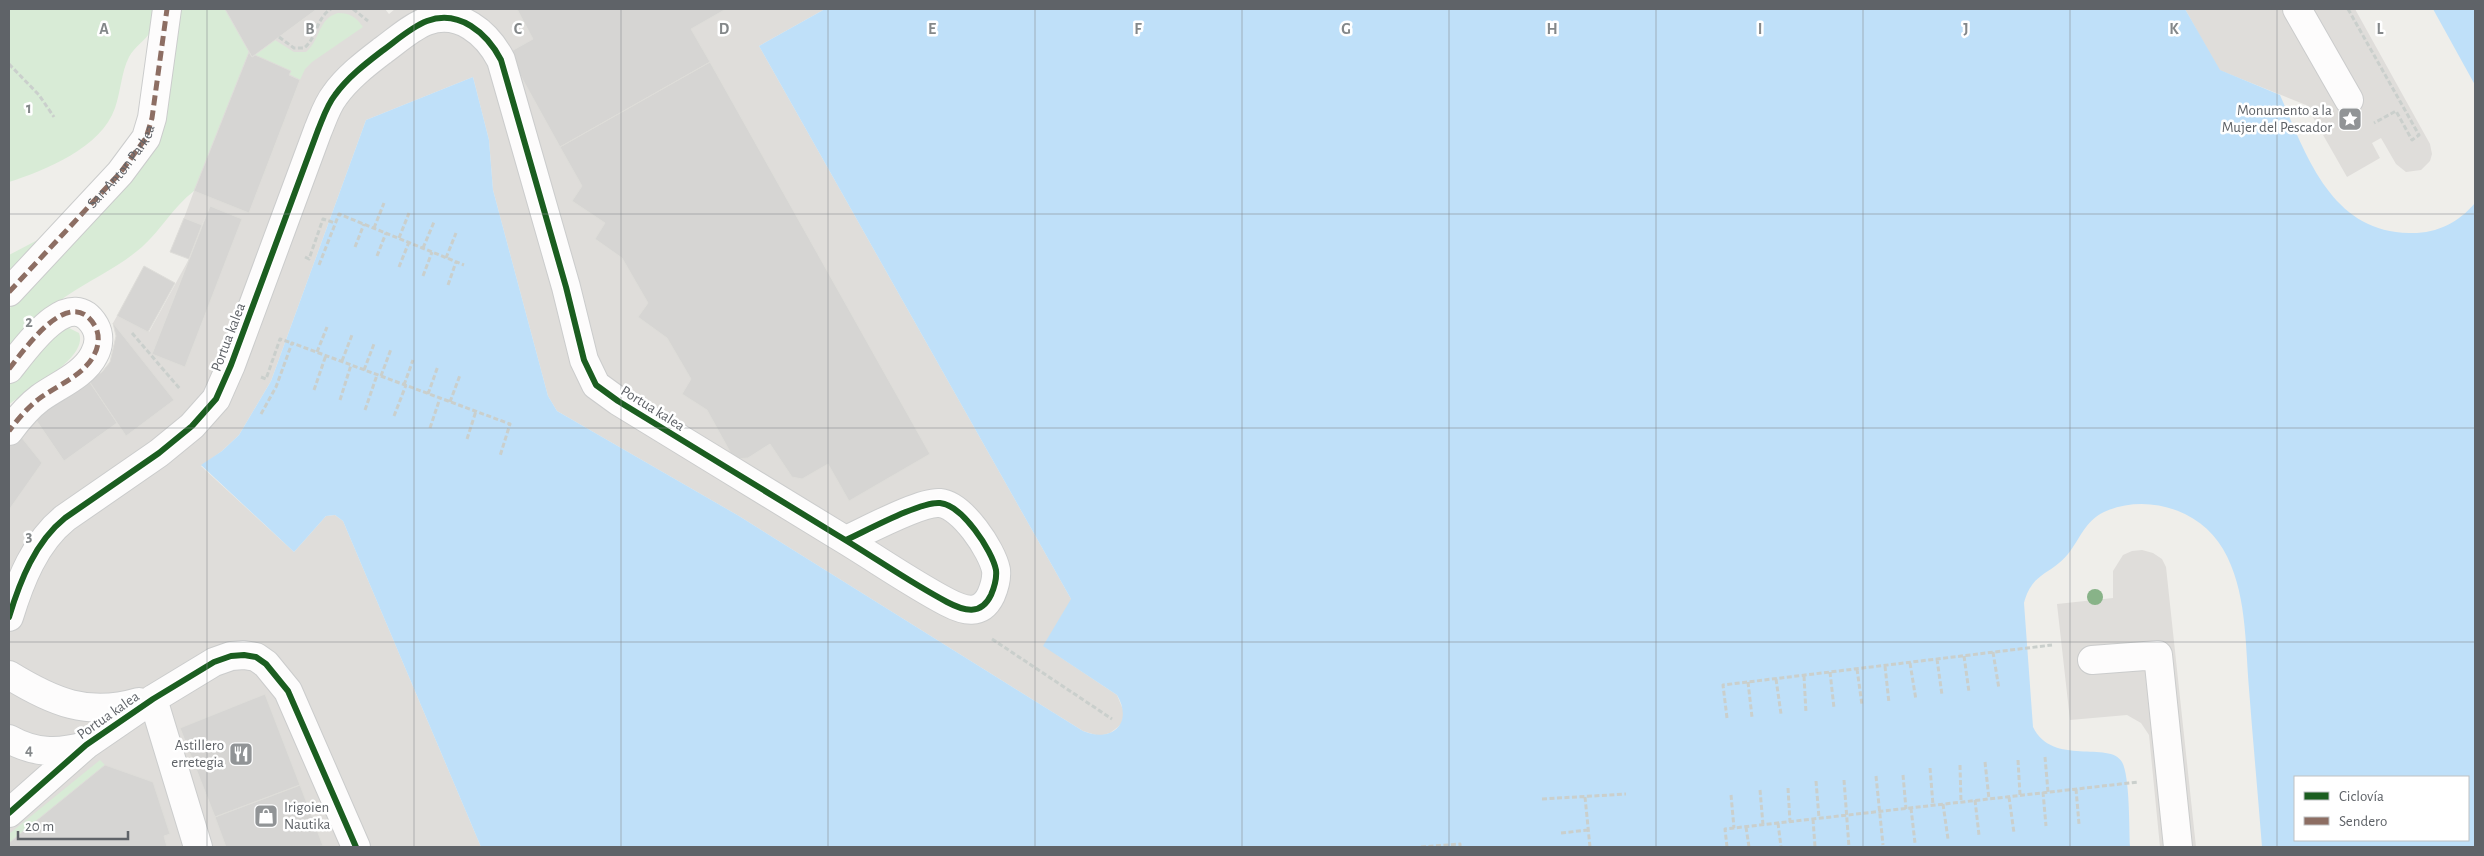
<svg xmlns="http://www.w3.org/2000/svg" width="2484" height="856" font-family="'Alegreya Sans',sans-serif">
	<rect width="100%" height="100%" fill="#efeeea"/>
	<path fill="#dfddda" d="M317,9L373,10L385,9L389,14L395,9H825L759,46L1071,599L1057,655L1117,695L1124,712L1122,723L1118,727L1110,733L1099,736L1083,731L739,516L557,411L548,396L493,190L489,140L473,77L366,120L271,381L239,435L222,451L201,466L294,552L326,516L335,515L343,521L481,847H9V446L34,417L64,461L117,423L126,435L173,400L113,323L117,316L149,332L189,259L152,354L241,219L210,206L202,225L184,218L194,191L249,212L300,80L289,75L275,40Z
		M2185,9H2355L2430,144L2432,154L2430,161L2421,170L2406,172L2396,164L2381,138L2372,143L2380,158L2347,177L2306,105L2219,70Z
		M2132,551L2142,550L2153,553L2162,559L2166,567L2196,847H2160L2149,735L2141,723L2127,715L2070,720L2057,604L2113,598V571L2123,555Z"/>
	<path fill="#d8ebd6" d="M9,9H157C155,16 154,25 151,31C145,41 134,47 129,57C121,73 121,91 115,108C101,148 46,170 9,182Z
		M176,9H225L249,52L194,191C174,206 161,230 142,247C119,267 90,280 65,297C44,312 26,336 9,355V309L125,182Z
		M338,13C350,13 356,17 363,27L312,62L305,69L300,80L255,55L275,40L294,52H306C320,41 318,18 338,13Z
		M49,234L9,278V255Z
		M67,327L79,333C89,359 26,389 9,405V385L44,341Z
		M100,760L105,765L9,843V834Z"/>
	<path fill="#bfe0f9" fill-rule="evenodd" d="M825,9H2185L2220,70L2280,95C2306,155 2331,232 2409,233C2436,234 2458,223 2475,203V847H2262C2258,795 2253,742 2249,689C2245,643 2247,590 2223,549C2200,509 2146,493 2104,512C2085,521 2080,539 2068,554C2051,575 2032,572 2024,603L2033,727C2052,767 2110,740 2122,762C2130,776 2129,829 2130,847H481L343,521L335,515L326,516L294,552L201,465L222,451L239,435L271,381L366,120L473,77L489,140L493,190L548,396L557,411L739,516L1083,731C1111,743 1134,724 1117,695L1043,646L1071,599L759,46ZM2295,777H2468V840H2295Z
		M2433,9H2475V85Z"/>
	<path fill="#d6d5d3" stroke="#deddd9" d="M225,9H317L252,57Z
		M517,9H726L691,29L710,62L560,147L508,53L533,39Z
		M249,52L252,57L255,55L291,71L289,75L300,80L249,213L194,191Z
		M710,62L930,454L849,501L828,464L802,479L792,477L770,444L748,458L734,459L707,410L682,394L691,379L667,338L638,317L648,303L622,258L595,239L605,223L572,201L582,186L560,147Z
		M210,206L242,219L185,367L152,354Z
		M184,218L202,225L189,259L170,252Z
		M144,266L175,283L148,332L117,316Z
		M113,323L174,400L126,436L89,381L102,372L110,362L116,336Z
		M89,381L117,423L64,461L34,417Z
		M18,433L42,463L9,510V446Z
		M265,694L300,785L215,817L180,728Z
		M105,765L153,782L170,834L164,836L167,847H9V843Z
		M300,785L323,846L226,847L215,817Z"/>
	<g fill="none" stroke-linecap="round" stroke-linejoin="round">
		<g stroke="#cbcccc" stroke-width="30">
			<path id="minor" d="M2297,9L2349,100
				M9,292L120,173L146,138L152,118L167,9
				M9,369C25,349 70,283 95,326C100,335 99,346 94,355C84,375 58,385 40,398C28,407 18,419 9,431
				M9,617C20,581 35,542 65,518L159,453L192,426L216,399L231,365L318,130C323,118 327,105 335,95C347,78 365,64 382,51C396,41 411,27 427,21C459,9 487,33 501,60L566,287L584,360L596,385L618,401C691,446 764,490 837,535C874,557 909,582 947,602C964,611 981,616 991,595C994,588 997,579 996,570C992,550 962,505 940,503C921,501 866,531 846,540
				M2092,660L2158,655L2178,847
				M9,675C53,702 88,717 139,702
				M153,699L198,847
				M9,739C34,753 57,754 85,746
				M9,813L86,745L153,699L214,662L231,656L244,655L256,657L266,664L288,691L356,847"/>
		</g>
		<path stroke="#cacfcc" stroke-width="3" stroke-dasharray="5 2.5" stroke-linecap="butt" d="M353,9L368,21
			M2348,9L2419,135L2412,140L2396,111L2374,123
			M279,37L294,48H304C317,38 316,18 331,9
			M9,64L39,95L54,117
			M374,228L384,203
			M399,238L409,213
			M355,247L364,224
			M423,248L434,222
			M377,256L386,233
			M305,257L309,259L323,219L335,223
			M446,258L456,233
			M319,265L339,214L464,265
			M399,267L409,242
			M423,276L432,252
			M448,285L456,262
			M132,333L180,389
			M317,352L327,327
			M342,361L352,335
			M364,370L374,344
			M381,376L391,349
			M261,377L266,379L280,339L292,343
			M404,385L413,360
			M314,390L326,355
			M428,394L438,366
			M340,400L351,365
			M450,402L460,375
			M365,410L377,375
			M261,414L276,387L292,343L510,424L500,456
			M394,416L406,385
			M430,428L440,398
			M467,439L476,411
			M992,639L1112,719
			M1993,652L1999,689
			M1964,656L1969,692
			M1937,659L1942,695
			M1910,663L1916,700
			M1885,666L1889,703
			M1857,669L1862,705
			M1830,672L1834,708
			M1804,676L1806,713
			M1776,679L1781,714
			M1748,682L1752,717
			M1727,718L1723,685L2052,645
			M2045,757L2048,792
			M2018,760L2020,795
			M1985,762L1989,799
			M1960,765L1961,802
			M1930,768L1933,805
			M1903,775L1906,809
			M1876,776L1883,845
			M1844,780L1849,847
			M1816,781L1819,818
			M1788,788L1790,822
			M2076,789L2079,824
			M1760,790L1763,825
			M2043,792L2046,826
			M1731,795L1734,828
			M1585,797L1590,847
			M2009,797L2014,833
			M1542,799L1626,794
			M1975,800L1979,835
			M1943,804L1948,839
			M1911,808L1915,843
			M1813,819L1815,847
			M1778,823L1781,847
			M1746,827L1749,847
			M1561,833L1588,830
			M1421,847L1460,844V847
			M1727,847L1725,829L2138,782"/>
		<use href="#minor" stroke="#fdfcfc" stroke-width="28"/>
		<g stroke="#8d6e63" stroke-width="5" stroke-dasharray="10 5" stroke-linecap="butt">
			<path id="s1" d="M9,292L120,173L146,138L152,118L167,9"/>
			<path d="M9,369C25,349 70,283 95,326C100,335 99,346 94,355C84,375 58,385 40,398C28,407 18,419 9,431"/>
		</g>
		<g stroke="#fff" stroke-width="9">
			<path id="cycleway" d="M9,617C20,581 35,542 65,518L159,453L192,426L216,399L231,365L318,130C323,118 327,105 335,95C347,78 365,64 382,51C396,41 411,27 427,21C459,9 487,33 501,60L566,287L584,360L596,385L618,401C691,446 764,490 837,535C874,557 909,582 947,602C964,611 981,616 991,595C994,588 997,579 996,570C992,550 962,505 940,503C921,501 866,531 846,540
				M9,813L86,745L153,699L214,662L231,656L244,655L256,657L266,664L288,691L356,847"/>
		</g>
		<use href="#cycleway" stroke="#1b5e20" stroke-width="6"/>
	</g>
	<circle fill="#88b388" cx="2095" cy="597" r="8"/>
	<path fill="none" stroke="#84888a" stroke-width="1" stroke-opacity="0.55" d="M207,9V847M414,9V847M621,9V847M828,9V847M1035,9V847M1242,9V847M1449,9V847M1656,9V847M1863,9V847M2070,9V847M2277,9V847M9,214H2475M9,428H2475M9,642H2475"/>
	<defs>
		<g id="sight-square" transform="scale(1.25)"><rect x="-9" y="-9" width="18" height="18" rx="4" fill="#919496" stroke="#fff"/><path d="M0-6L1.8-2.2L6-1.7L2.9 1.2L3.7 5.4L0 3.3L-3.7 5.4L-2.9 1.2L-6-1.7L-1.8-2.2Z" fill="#fff"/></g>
		<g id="restaurant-square" transform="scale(1.25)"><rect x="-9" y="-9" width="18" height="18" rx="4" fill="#919496" stroke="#fff"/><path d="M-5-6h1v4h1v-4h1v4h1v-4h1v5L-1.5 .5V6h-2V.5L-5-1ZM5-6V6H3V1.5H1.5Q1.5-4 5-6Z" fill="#fff"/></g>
		<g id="shop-square" transform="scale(1.25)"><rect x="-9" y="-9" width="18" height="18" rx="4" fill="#919496" stroke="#fff"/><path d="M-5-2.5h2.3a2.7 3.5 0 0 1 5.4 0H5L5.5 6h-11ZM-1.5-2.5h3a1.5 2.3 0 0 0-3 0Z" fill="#fff"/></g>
	</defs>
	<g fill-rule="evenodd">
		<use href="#sight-square" x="2350" y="119"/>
		<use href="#restaurant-square" x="241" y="754"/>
		<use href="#shop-square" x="266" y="816"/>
	</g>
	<g text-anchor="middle" stroke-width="5" stroke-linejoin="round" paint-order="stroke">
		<g font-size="15" fill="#5f6368" stroke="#fff" text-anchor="end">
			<text x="2332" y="115">Monumento a la<tspan x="2332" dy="17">Mujer del Pescador</tspan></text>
			<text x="224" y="750">Astillero<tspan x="224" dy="17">erretegia</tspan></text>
			<text x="284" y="812" text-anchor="start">Irigoien<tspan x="284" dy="17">Nautika</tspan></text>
		</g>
		<g font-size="15" fill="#5f6368" stroke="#fff">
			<text dy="5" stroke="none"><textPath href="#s1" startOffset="169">San Anton Parkea</textPath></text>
			<text transform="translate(228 337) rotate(-69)" y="5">Portua kalea</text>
			<text transform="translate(653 408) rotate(32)" y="5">Portua kalea</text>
			<text transform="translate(108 715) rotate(-35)" y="5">Portua kalea</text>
		</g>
	</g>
	<g font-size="16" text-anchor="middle" font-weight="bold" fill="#84888a" stroke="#fff" stroke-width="5" stroke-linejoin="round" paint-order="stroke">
		<text x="104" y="34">A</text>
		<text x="310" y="34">B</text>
		<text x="518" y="34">C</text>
		<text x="724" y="34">D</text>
		<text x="932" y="34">E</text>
		<text x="1138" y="34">F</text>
		<text x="1346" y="34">G</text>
		<text x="1552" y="34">H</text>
		<text x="1760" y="34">I</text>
		<text x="1966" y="34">J</text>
		<text x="2174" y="34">K</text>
		<text x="2380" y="34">L</text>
		<text x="29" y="113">1</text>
		<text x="29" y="327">2</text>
		<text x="29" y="541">3</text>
		<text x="29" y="755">4</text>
	</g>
	<rect width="2484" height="856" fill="none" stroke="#5f6368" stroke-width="20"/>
	<rect x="2294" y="776" width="175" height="65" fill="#ffffff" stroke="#bfc1c3"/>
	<rect x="2304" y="792" width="25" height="8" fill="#1b5e20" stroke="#bfc1c3"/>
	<text x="2339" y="801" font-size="15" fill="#5f6368">Ciclovía</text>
	<rect x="2304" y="817" width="25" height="8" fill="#8d6e63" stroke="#bfc1c3"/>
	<text x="2339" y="826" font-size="15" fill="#5f6368">Sendero</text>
	<path d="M18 831v8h110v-8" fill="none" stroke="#5f6368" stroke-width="2.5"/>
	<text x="25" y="831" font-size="15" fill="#5f6368" stroke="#ffffff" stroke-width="4" paint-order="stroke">20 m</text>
</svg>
